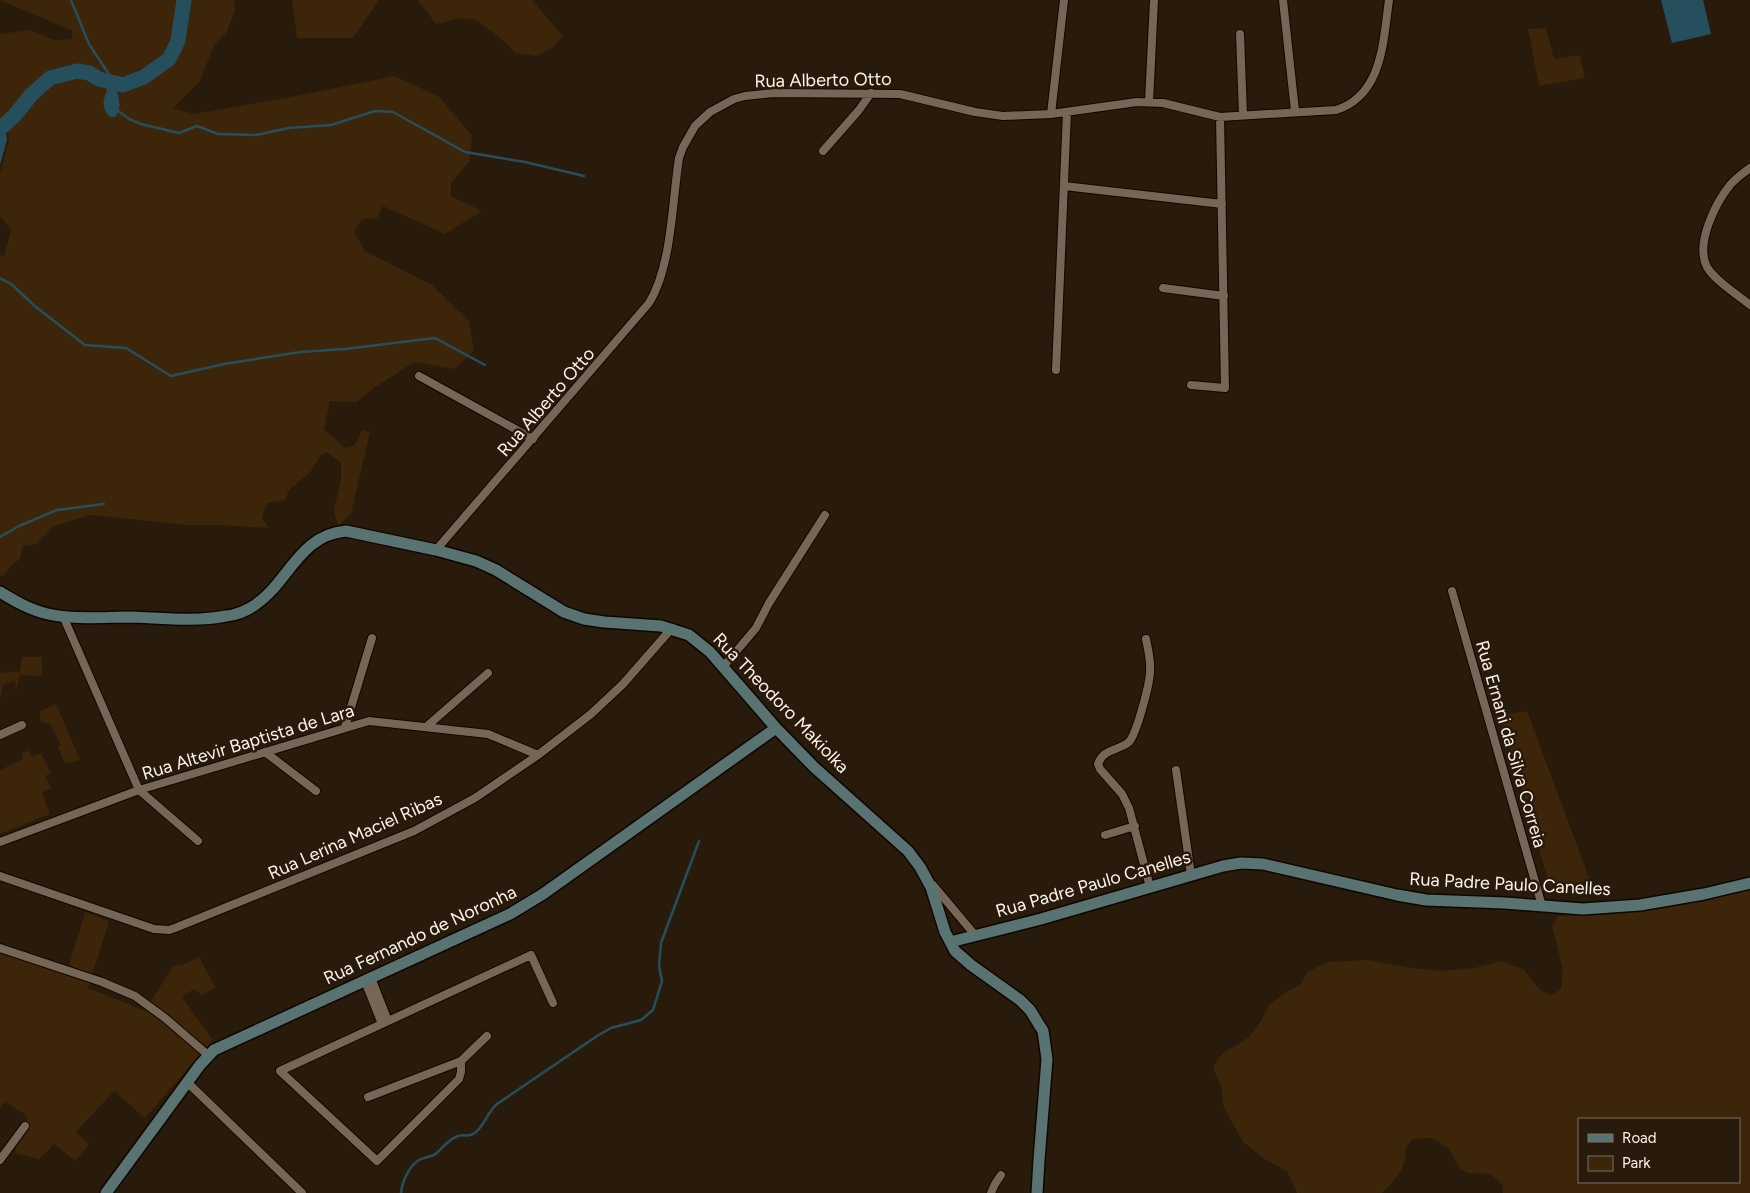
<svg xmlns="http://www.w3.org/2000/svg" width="1750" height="1193" font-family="Figtree,sans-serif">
	<rect width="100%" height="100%" fill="#281b0c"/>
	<path fill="#3c2508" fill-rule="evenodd" d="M0,0H234L235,10L227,32L214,45L200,81L173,108L194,114L291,97L394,76L438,96L472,135L470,161L451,183V196L482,211L445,234L383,206L377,218L362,219L354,232L365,251L432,285L469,321L474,350L455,369L414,362L371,390L357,402L330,401L324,429L345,448L354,446L362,430L370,432L351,514L338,526L334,511L341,478V463L327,452L320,456L311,471L289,490L285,500L267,503L262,518L269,528L219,525H187L91,515L54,526L36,544L23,546L20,559L11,566L4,576L0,575V256L4,257L11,230L0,216V173L9,141L8,127L5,122L0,121V34L30,30L55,40L71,39L73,31Z
		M292,0H379L353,38H297Z
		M418,0H532L563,36L552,48L536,56L516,53L498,36L476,20L461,18L436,24Z
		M1546,28L1554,59L1580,55L1585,78L1539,86L1528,29Z
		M22,657H42V676L20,675L16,691L15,681L3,685L0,699V671L5,673L20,671Z
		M56,704L80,760L69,763L64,762L58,747L61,745L50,724L40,721V711Z
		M1527,711L1591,883L1551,890L1500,715Z
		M28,750L32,757L41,753L51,773L45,776L51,788L42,793L50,814L0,834V770L23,759L21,754Z
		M1750,887V1193H1503V1186L1490,1174L1468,1173L1460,1169L1448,1148L1431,1138L1413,1139L1406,1147C1405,1172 1399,1176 1382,1193H1297L1287,1171L1263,1158L1243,1142L1224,1108L1221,1086L1213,1067L1222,1054L1248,1038L1261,1021L1269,1005L1284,993L1300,985L1307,972L1328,962L1369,960L1405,967L1439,971L1475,968L1502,961L1524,970L1540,990L1551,995L1561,989L1563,969L1552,925L1558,916L1622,913L1673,904ZM1579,1119H1739V1182H1579Z
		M85,912L109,921L88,988L145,1011L173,966L182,965L199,957L216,988L201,995L194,989L182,997L213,1040L145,1118L114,1091L76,1132L89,1144L75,1161L54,1144L39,1159L15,1153L16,1144L27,1127L26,1115L5,1102L0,1109V953L66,975Z"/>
	<path fill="#264f5e" d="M1661,0H1703L1711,34L1672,43Z
		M112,89L117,91C119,100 122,109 115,117H110C102,108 102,101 107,91Z
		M0,126H5L7,140L0,165Z"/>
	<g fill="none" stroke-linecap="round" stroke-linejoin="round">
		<path stroke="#264f5e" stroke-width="2.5" d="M71,0L89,44L114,82
			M105,80L109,94
			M117,110L129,119L141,124L179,133L197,126L218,134L256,135L289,128L331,125L375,111L393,112L465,152L525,162L584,176
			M0,278L11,284L36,307L85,345L126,348L171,376L224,364L300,352L345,349L435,338L485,365
			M0,537L19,526L57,510L104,504
			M401,1193C402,1182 409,1166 419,1160C425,1157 432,1157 437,1153C444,1146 449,1139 458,1136C463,1134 469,1137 473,1134C484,1128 487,1112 497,1104L597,1036L611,1028L641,1020L653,1010L662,981L659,966L661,943L699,841"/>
		<path stroke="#264f5e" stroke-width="15" d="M0,129L15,115L31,95L50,78L77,71L89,73L99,79L123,85L144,77L169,59L178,41L184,0"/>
		<g stroke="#100600" stroke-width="10">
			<path id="street" d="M1283,0L1295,111
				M1240,34L1243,115
				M1149,102L1154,0
				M1051,114L1064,0
				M823,151L859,110L871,93
				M1750,168C1743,173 1736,178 1730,185C1715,204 1695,244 1707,267C1715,281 1738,295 1750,305
				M1064,186L1222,204
				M1163,288L1224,296
				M1056,370L1067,112
				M419,376L533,439
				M1191,385L1225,388L1220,117
				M436,550L649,303C672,266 672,202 679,158L683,147L695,126L710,112L734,99L745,96L773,93L900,94L975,112L1003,116L1051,114L1137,102L1163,103L1220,117L1336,110C1383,95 1383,41 1389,0
				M1452,591L1542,906
				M63,616L139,790L198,841
				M1146,639C1148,650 1151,660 1150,671C1150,683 1137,733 1129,742C1118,751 1104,748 1098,764L1100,769L1122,794L1129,808L1150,887
				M723,667L756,628L769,603L825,515
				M345,727L372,638
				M426,727L488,673
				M0,735L22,725
				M265,752L316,791
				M1176,770L1191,875
				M1105,835L1135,826
				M0,842L139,790L369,721L488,734L538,755
				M0,876L154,929L169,930L175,928L414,831L475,798L538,755L591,714L623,684L672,628
				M933,885L975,935
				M0,948L102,982L135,996L165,1018L208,1055
				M371,978L388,1021
				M365,981L382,1024
				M461,1061V1072L459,1079L377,1161L280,1071L531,955L553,1003
				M187,1082L302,1193
				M368,1097L461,1061L487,1036
				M0,1160L25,1126
				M991,1193L995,1184L1001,1175"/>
		</g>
		<g stroke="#100600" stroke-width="14">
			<path id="secondary" d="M0,592C15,601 30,610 48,614C75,620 104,617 132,617C162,618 196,622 226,616C237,615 246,611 255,605C289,582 299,535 346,531L436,550L476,561L496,570L564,612L584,619L604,622L661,626L689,635L710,652L776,728L814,767L908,851L920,867L931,887L945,932L955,951L971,965L1020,1000L1030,1010L1043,1031L1047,1059L1039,1160L1037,1193
				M950,942L1041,919L1223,866L1241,863L1263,864L1397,895L1426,900L1505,903L1583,909L1640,905L1704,894L1750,883
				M106,1193L200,1065L214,1050L510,914L543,894L776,728"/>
		</g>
		<use href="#street" stroke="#766655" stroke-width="8"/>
		<use href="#secondary" stroke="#587372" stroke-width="11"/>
	</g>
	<g text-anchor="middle" stroke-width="5" stroke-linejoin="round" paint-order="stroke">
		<g font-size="18" fill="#fdf3ea" stroke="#281b0c">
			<text transform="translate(823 80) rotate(-1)" y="6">Rua Alberto Otto</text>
			<text transform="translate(546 402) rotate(-49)" y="6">Rua Alberto Otto</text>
			<text transform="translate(781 703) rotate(46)" y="6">Rua Theodoro Makiolka</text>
			<text transform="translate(248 742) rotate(-17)" y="6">Rua Altevir Baptista de Lara</text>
			<text transform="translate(1511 744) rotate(74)" y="6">Rua Ernani da Silva Correia</text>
			<text transform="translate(355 836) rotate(-24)" y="6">Rua Lerina Maciel Ribas</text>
			<text transform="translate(1093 884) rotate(-16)" y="6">Rua Padre Paulo Canelles</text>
			<text transform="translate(1510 884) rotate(3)" y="6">Rua Padre Paulo Canelles</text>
			<text transform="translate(420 935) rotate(-25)" y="6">Rua Fernando de Noronha</text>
		</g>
	</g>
	<rect x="1578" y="1118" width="162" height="65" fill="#281b0c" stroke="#7d7165"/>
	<rect x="1588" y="1134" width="25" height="8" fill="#587372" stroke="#7d7165"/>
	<text x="1622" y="1143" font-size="15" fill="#fdf3ea">Road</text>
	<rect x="1588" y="1156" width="25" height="15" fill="#3c2508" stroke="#7d7165"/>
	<text x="1622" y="1168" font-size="15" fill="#fdf3ea">Park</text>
</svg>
